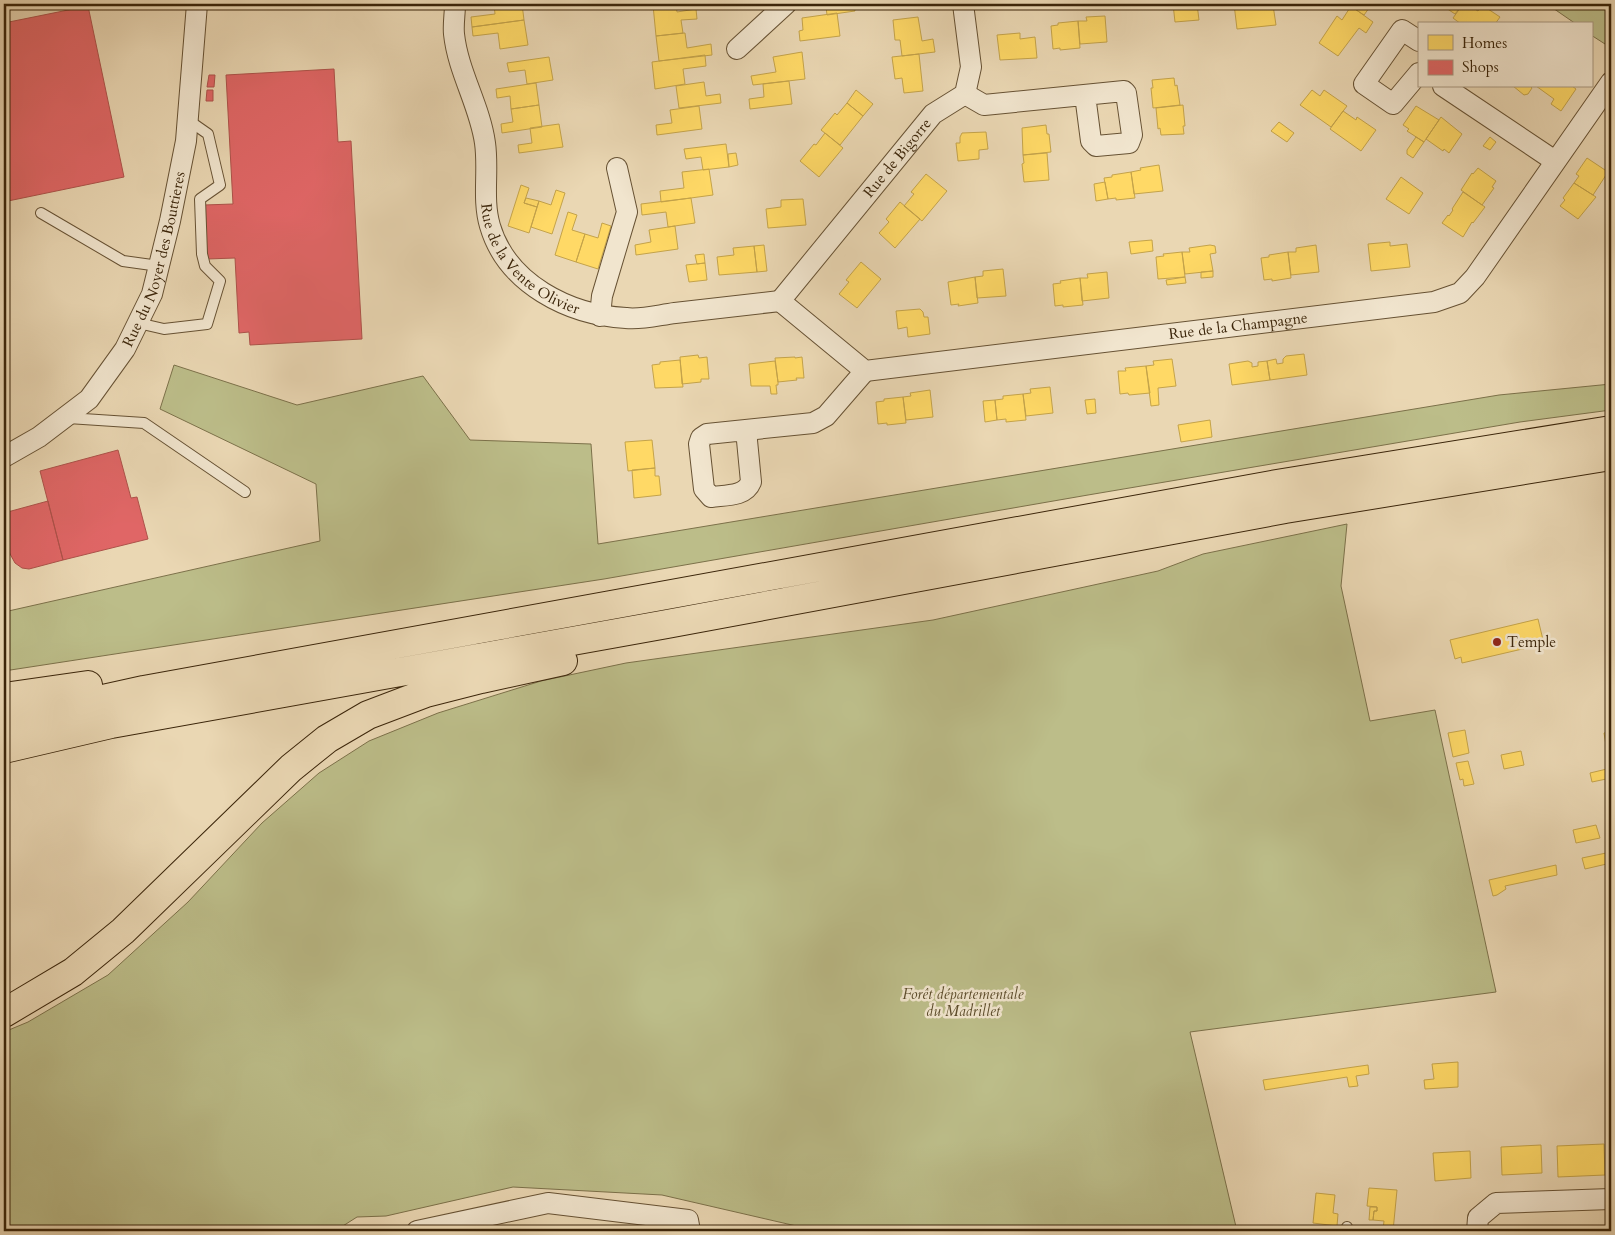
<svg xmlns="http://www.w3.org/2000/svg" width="1615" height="1235" font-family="Cardo,serif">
	<rect width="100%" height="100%" fill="#ead7b3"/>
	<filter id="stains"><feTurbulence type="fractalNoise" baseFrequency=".004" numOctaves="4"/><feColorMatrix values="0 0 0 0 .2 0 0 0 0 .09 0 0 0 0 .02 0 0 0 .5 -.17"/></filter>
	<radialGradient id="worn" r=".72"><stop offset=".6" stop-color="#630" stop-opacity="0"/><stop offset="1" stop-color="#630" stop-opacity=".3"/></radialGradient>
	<path fill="#bcbd89" stroke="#7c714a" d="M1547,4H1611V37L1605,44L1591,35V24H1576Z
		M174,365L297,405L423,376L470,440L591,444L598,544L1499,395L1611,384V410L1520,422L1088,495L604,579L4,671V612L320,541L316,484L160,409Z
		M1347,524L1341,586L1370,721L1435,710L1496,992L1190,1032L1237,1231H818L662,1195L513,1187L386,1216L357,1217L335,1231H4V1032L28,1022L108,975L188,902L262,823L319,773L369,741L438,713L541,681L626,663L933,620L1158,571L1203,554Z"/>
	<path fill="#ffd966" stroke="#c4a34a" d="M494,4H522L524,20L472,27L471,17L495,14Z
		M662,4H676L677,12L696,9L697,19L681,20L683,33L656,36L653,5Z
		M820,4H854L855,11L827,15L826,7L820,8Z
		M1173,4H1197L1199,20L1175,22Z
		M1234,4H1257V7L1273,5L1276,25L1237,29Z
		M1347,4H1372L1364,15Z
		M1440,4H1463L1455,14Z
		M1463,4H1467L1478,11L1482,5L1500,17L1495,24H1461L1453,18Z
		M1351,6L1373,22L1366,33L1359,28L1338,56L1319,43L1337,16L1342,20Z
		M837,13L840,36L800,41L799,31L803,30L802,18Z
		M1105,16L1107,42L1080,44L1078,21H1087L1086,17Z
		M918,17L922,41L933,39L935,52L902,56L900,40H895L893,20Z
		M524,20L528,45L500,49L498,33L473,36L472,27Z
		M1078,21L1080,48L1060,50V48L1053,49L1051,26L1058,25V23Z
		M685,33L687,48L711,44L712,55L659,61L656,36Z
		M1020,33V39L1035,37L1037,58L1000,60L997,35Z
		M802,52L805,79L753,85L751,76L776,72L773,57Z
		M919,54L923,91L904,93L902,78L895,79L892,57Z
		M705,55L706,66L683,69L685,84L655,89L652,62Z
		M549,57L553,80L527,84L525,70L509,72L507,63Z
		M1174,78L1175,86L1177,85L1180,105L1153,108L1151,88H1153L1152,80Z
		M789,81L792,104L750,109L749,99L764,97L763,84Z
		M704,82L706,96L720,94L721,103L679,108L676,86Z
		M536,83L539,105L511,109L510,96L497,98L496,89Z
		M1513,86H1530L1532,88L1528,94L1524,95Z
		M1536,86H1572L1576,89L1561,111L1551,104L1554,99Z
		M856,90L873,104L863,116L847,103Z
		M1312,90L1320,96L1324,90L1347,106L1331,127L1300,105Z
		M847,103L863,116L840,145L821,130L835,113L837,115Z
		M539,105L542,127L502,133L501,124L513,122L511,109Z
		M1183,105L1185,126H1183L1184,134L1161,135L1160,128L1158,129L1156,108Z
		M699,106L702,129L657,135L656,125L672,123L670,110Z
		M1416,106L1439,120L1424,142L1407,131L1409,129L1403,125Z
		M1343,111L1356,120L1357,117L1376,130L1361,151L1330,129Z
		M1441,117L1462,134L1449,153L1444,149L1443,151L1426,139Z
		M1279,122L1294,133L1287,142L1271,131Z
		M559,124L563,147L519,153L518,145L532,143L530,128Z
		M1046,125L1047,134H1049L1051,152L1023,155L1022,128Z
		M986,132L988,149L979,150V159L958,161L956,143H960V137L962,133Z
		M825,133L843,148L819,177L800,161L814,144L816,145Z
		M1416,137L1424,142L1413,158L1407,154V150Z
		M1490,137L1496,142L1490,150L1483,146Z
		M726,144L729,167L703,170L701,157L686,159L684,149Z
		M736,153L738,165L729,167L728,154Z
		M1047,153L1049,180L1024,182L1022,164L1024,163L1023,155Z
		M1587,158L1608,172L1593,195L1574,183L1579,176L1576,174Z
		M1159,165L1163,191L1134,194L1131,172L1141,170L1140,168Z
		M1478,168L1496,181L1492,187L1494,188L1482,205L1461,190L1472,173L1473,174Z
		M709,169L713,195L661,202L660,191L684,188L682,172Z
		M1131,172L1135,198L1116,200V198L1108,199L1104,178L1112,177V175Z
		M926,174L947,191L922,221L904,206L914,194L911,192Z
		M1401,177L1423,193L1409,214L1386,199Z
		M1105,182L1108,199L1096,201L1094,184Z
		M1574,183L1596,197L1578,219L1560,206L1565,200L1563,198Z
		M521,185L529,188L524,203L537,207L529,233L508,226Z
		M556,190L565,193L552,234L531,227L539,201L551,205Z
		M1463,192L1485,207L1473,223L1472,222L1463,237L1442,223L1448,215L1449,216L1453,210L1452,209Z
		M526,198L539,201L537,207L524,203Z
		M691,198L695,223L668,227L666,212L642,215L641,204Z
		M803,199L806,225L768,228L766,209L781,207V200Z
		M900,202L920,219L895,248L879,233L889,222L886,219Z
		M568,212L577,215L572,230L585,234L576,262L555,255Z
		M602,223L611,226L598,269L576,262L585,234L598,238Z
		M675,226L678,249L636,255L635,245L651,242L649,230Z
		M1152,240L1153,251L1131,254L1129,242Z
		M1390,242V246L1407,244L1410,267L1371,271L1368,244Z
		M764,245L767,271L757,272L754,246Z
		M1210,245L1215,246L1216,253L1210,254L1213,271L1185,274L1182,252H1190L1189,248Z
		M1316,245L1319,272L1291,275L1288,252H1296V248Z
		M754,246L757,272L719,275L717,257L734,255L733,248Z
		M1182,252L1185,277L1158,279L1156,257L1164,256L1163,254Z
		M1288,252L1291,278L1272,281V279L1264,280L1261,258L1269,257V255Z
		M704,254L705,263L697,264L695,255Z
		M861,262L881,279L857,308L839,294L849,282L846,280Z
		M705,263L707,280L689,282L686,265Z
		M1003,269L1006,296L977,298L975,277L983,276V271Z
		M1213,271V277L1201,278V272Z
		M1107,272L1109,298L1082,301L1080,278H1088L1087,274Z
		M975,277L978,303L958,306L959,304L951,305L948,282Z
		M1185,277L1186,283L1167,285L1166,280Z
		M1080,278L1083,305L1063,307V305L1055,306L1053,284L1061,283L1060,281Z
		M920,309L923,312L924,317H928L930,334L908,337L907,327L898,329L896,311Z
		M1304,354L1307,375L1270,380L1267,361L1276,359L1277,364L1283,363V359L1286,356Z
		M698,355L699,358L707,357L709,379H701V382L682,384L680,357Z
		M795,357V358L802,357L804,378H796L797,380L778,382L775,358Z
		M1172,359L1176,386L1158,388L1159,405L1151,406L1146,366L1154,365L1153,361Z
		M680,360L683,387L655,388L652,365L660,364V362Z
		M775,361L778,382V385H776L777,394H771L770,386H751L749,364Z
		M1248,361L1252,363V367L1258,366V362L1267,361L1270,380L1232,385L1229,364Z
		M1146,366L1150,393L1129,395L1128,393L1120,394L1118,371H1126L1125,368Z
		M1050,387L1053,413L1026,416L1023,394L1031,393L1030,389Z
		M930,390L933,417L906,420L903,397L911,396L910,393Z
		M1023,394L1026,420L1006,422V419L997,420L995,400L1003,399V396Z
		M903,397L906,423L887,425V423L878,424L876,402L884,401V399Z
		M1095,399L1096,413L1087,414L1085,400Z
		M995,400L997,420L985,422L983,401Z
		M1210,420L1212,437L1181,442L1178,425Z
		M652,440L655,468L628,471L625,442Z
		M655,468V476H659L661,495L634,498L632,470Z
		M1538,619L1544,644L1462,663L1461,657L1455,659L1450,640Z
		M1465,730L1469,753L1453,757L1448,733Z
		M1611,732V744L1606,745L1604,733Z
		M1521,751L1524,765L1504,769L1501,755Z
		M1468,761L1474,784L1464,786L1463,779L1460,780L1456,763Z
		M1611,768V778L1592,782L1590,773Z
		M1596,825L1600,838L1576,843L1573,830Z
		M1611,852V863L1585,869L1582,858Z
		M1556,865L1557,875L1505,886L1506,889L1497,895L1493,896L1489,880Z
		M1458,1062V1087L1425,1089L1424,1080L1434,1079L1432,1064Z
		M1368,1065L1369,1074L1356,1076L1358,1086L1349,1087L1347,1077L1265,1090L1263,1080Z
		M1604,1144L1605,1175L1558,1177L1557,1146Z
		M1541,1145L1542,1173L1502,1175L1501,1147Z
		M1470,1151L1471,1178L1435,1181L1433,1153Z
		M1369,1188L1397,1190L1393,1231L1383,1230L1384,1221L1373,1220L1374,1211H1377V1207L1367,1206Z
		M1316,1193L1335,1195L1333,1213L1338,1214L1337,1226L1313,1223Z
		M1370,1207H1377V1211H1374L1373,1220H1369Z
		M1426,1226L1462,1230V1231H1426Z"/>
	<path fill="#e06666" stroke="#ae524a" d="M88,6L124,177L8,201L4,183V23Z
		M334,69L338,142L351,141L362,339L250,345L249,332L239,333L235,258L207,259L204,205L233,204L226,75Z
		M209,75H215L214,87H207Z
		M207,90H213V101H206Z
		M118,450L131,498L137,497L148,539L63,560L40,471Z
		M48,501L63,560L29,569L22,568L15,563L9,552L4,554V513Z"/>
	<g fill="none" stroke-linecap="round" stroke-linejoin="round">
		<g stroke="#675234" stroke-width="12">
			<path id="service" d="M41,213L123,261L159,266
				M138,323L164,329L207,324L220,281L205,266L202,254L200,199L220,185L208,134L188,120
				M68,418L144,423L245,492
				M1347,1231V1227"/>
		</g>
		<g stroke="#675234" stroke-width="22">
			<g id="minor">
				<path id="s1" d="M455,4C455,14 453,24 454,34C458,72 480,106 485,143C489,171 482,199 490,226C507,284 569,315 626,318C641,320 659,315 675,313C710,309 745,305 780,301"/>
				<path d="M1419,41L1402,30L1364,84L1393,104L1419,73"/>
				<path d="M737,49L786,4"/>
				<path d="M1443,86L1555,161"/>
				<path d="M965,94L984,105L1124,91L1126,93L1132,135L1129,143L1096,146L1091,141L1085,95"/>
				<path id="s2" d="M780,301L865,371L1434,302L1460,293L1475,277L1611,82"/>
				<path id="s3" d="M780,301L933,114L965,94L971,67L963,4"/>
				<path d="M600,316L602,296L627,212L617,168"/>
				<path d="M746,430L751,482C745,497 725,495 711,497L704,489L699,444L701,438L707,434L813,423L826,416L865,371"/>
				<path id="s4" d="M4,457L39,437L89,399L125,349L152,294L170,221L186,141L197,4"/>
				<path d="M417,1231L548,1203L688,1220L690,1231"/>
				<path d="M1477,1231L1478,1218L1496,1203L1611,1199"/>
			</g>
		</g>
		<g stroke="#3b250a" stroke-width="30">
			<path id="trunk" d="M4,697L88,685
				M4,721L144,690L1277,484L1611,430
				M4,749L111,724L667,624L1285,509L1611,456
				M4,1013L73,972L123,931L291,768L327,739L368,715L426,693L481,679L563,661"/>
		</g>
		<use href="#service" stroke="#f1e5ce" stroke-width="10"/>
		<use href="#minor" stroke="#f1e5ce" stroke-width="20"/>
		<use href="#trunk" stroke="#ead7b3" stroke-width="28"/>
	</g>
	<circle fill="#8f2418" stroke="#f1e5ce" stroke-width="2" cx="1497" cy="642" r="5"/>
	<g text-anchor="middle" stroke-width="5" stroke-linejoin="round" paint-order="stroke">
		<g font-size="15" fill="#3b250a" stroke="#f1e5ce">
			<text dy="5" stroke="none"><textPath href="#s3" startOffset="185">Rue de Bigorre</textPath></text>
			<text dy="5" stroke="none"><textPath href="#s1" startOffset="279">Rue de la Vente Olivier</textPath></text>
			<text dy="5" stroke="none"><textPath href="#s4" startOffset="260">Rue du Noyer des Bouttieres</textPath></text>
			<text dy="5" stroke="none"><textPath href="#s2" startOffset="486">Rue de la Champagne</textPath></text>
		</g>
		<g font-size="15" fill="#3b250a" stroke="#f1e5ce" text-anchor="start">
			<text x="1507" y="647">Temple</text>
		</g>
		<g font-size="15" font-style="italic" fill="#5b4b2a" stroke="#f1e5ce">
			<text x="963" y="999">Forêt départementale<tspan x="963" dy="17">du Madrillet</tspan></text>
		</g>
	</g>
	<rect width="1615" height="1235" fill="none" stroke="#ead7b3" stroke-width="20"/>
	<rect x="5" y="5" width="1605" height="1225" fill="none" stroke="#3b250a" stroke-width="2.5"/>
	<rect x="10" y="10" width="1595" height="1215" fill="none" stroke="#3b250a"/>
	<rect x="1418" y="22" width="175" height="65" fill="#f1e5ce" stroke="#a89880"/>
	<rect x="1428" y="35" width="25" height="15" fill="#ffd966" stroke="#a89880"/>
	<text x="1462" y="48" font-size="15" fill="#3b250a">Homes</text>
	<rect x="1428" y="60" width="25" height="15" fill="#e06666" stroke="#a89880"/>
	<text x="1462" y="72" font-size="15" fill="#3b250a">Shops</text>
	<rect width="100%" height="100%" filter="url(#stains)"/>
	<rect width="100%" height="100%" fill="url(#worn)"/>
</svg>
